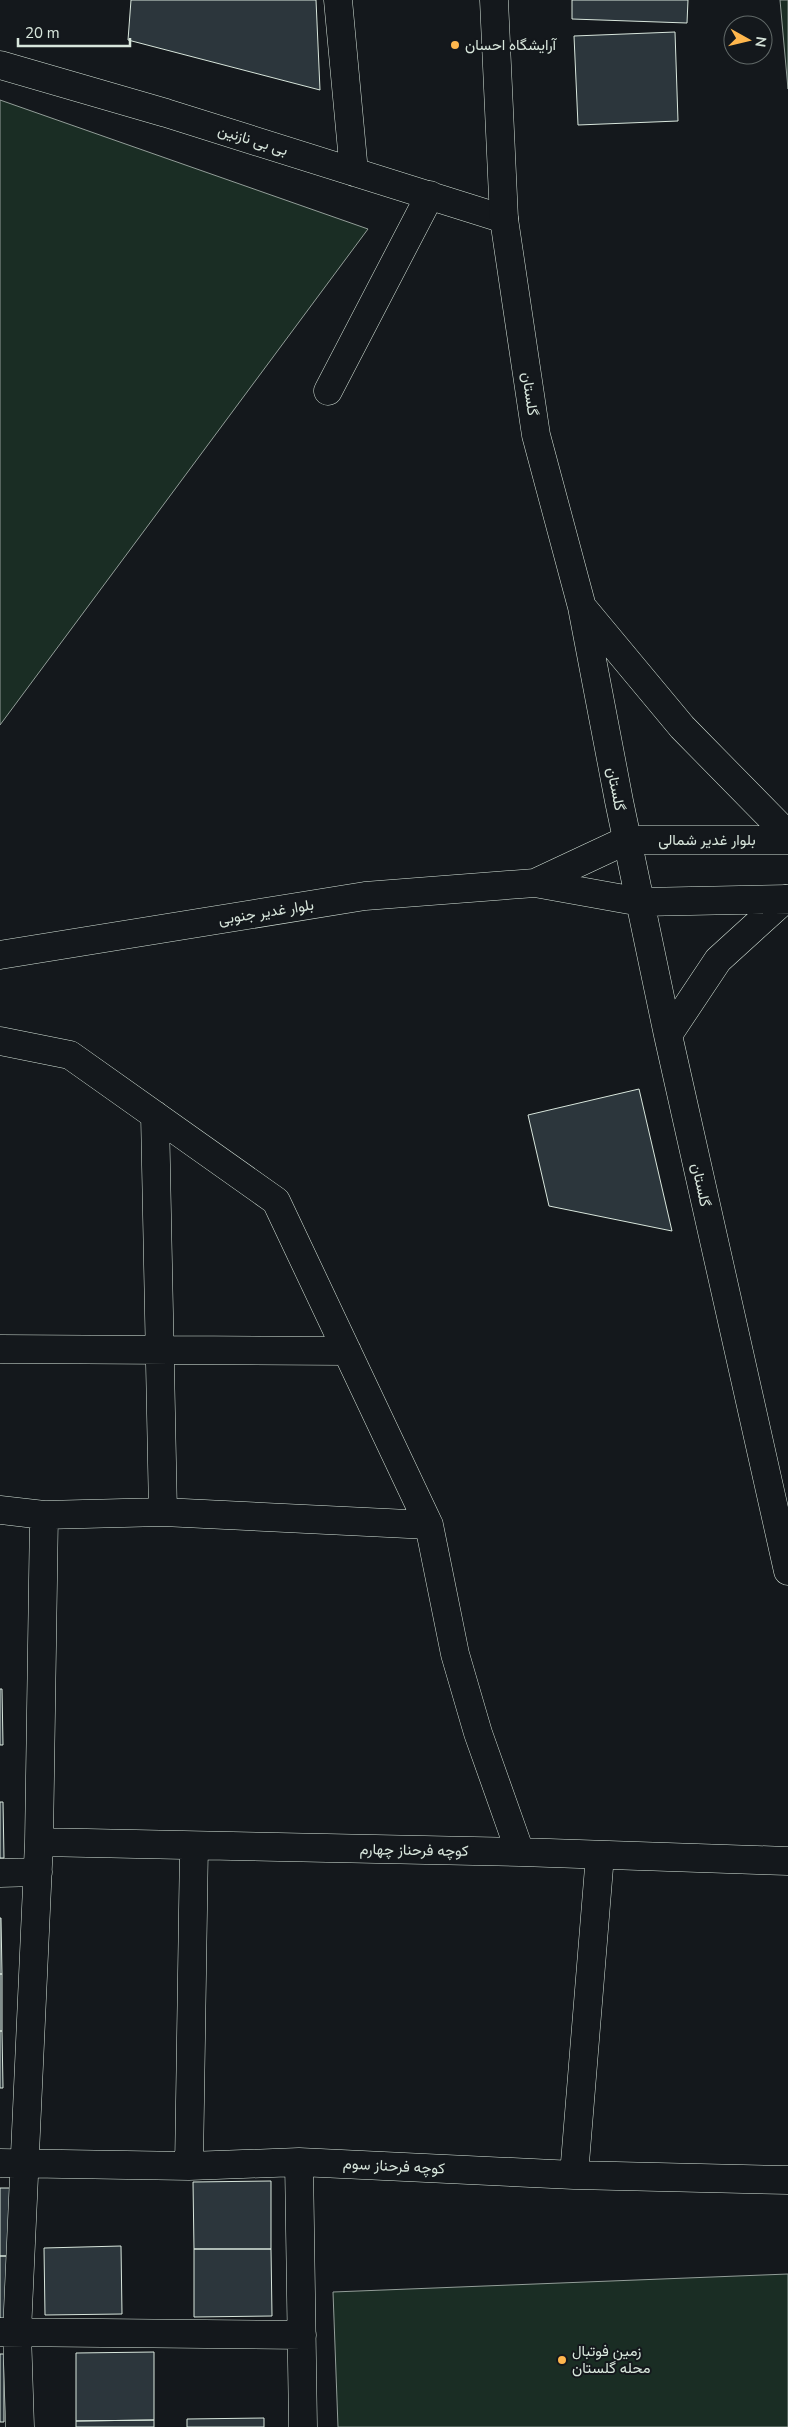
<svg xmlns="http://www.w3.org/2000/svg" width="788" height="2427" font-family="'Nunito Sans',Vazirmatn,sans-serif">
	<rect width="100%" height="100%" fill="#14181c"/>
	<path fill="#1a2d24" stroke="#939e99" d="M780,0H788V89Z
		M0,100L368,229L0,725Z
		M788,2274V2427H338L333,2292Z"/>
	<path fill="#2c363c" stroke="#d8e6dc" d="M131,0H316L320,90L128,40Z
		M572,0H688L687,23L572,19Z
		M675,32L678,121L578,125L574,36Z
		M639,1089L672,1231L549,1206L528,1115Z
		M0,1689H2L3,1745H0Z
		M0,1802H3L4,1858H0Z
		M0,1918H1L2,1974H0Z
		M0,1974H2V2031H0Z
		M0,2031H2L3,2088H0Z
		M271,2181V2249H194L193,2182Z
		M0,2188H10L9,2256H0Z
		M121,2246L122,2314L45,2315L44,2248Z
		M194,2249H271L272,2316L194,2317Z
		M0,2256H9L7,2324L0,2323Z
		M154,2352V2420L76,2421V2353Z
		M0,2354H4V2422H0Z
		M264,2418V2427H187V2419Z
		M154,2420V2427H76V2421Z"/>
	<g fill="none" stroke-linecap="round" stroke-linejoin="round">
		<g stroke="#d8e6dc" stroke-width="29">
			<path id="street" d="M338,0L354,172
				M0,65L166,113L504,219
				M328,391L430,195
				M0,1041L70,1055L276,1201L429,1525L455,1654L478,1733L520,1852
				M155,1115L163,1512
				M0,1349L347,1351
				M0,1510L44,1515L163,1512L429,1525
				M39,1842L520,1852L788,1861
				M0,1873L38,1872
				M299,2162L303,2427
				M0,2163L189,2166L299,2162L574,2175L788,2180
				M189,2166L194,1846
				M574,2175L600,1855
				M0,2332L302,2335
				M20,2427L17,2332L39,1842L44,1515"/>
		</g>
		<g stroke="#d8e6dc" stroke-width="29">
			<path id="secondary" d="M494,0L504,219L536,435L582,607L619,801L668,1035L788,1571
				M583,608L682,727L788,835
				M535,883L627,840H788
				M0,955L365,896L535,883L641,902L788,899
				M668,1035L718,960L785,899"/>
		</g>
		<use href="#street" stroke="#14181c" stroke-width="28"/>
		<use href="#secondary" stroke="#14181c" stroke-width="28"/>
	</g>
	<g fill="#ffb74d" stroke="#14181c" stroke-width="2">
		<circle cx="455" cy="45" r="5"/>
		<circle cx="562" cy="2360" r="5"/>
	</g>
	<g text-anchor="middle" stroke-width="4" stroke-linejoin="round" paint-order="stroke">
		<g font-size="15" fill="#d8e6dc" stroke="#14181c" text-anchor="start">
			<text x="465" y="50">آرایشگاه احسان</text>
			<text x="572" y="2356">زمین فوتبال<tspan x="572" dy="17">محله گلستان</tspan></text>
		</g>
		<g font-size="15" fill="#d8e6dc" stroke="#14181c">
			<text transform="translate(253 140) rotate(17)" y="5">بی بی نازنین</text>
			<text transform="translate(530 394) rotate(82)" y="5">گلستان</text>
			<text transform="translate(616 789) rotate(79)" y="5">گلستان</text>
			<text x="707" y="845">بلوار غدیر شمالی</text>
			<text transform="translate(266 912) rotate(-9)" y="5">بلوار غدیر جنوبی</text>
			<text transform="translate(701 1185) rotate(78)" y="5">گلستان</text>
			<text transform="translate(414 1850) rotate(1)" y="5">کوچه فرحناز چهارم</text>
			<text transform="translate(394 2166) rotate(3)" y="5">کوچه فرحناز سوم</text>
		</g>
	</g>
	<g transform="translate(748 40) rotate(98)"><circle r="24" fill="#14181c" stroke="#626a69"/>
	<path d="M0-4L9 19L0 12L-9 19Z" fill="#ffb74d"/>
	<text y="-8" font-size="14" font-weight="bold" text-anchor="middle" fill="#d8e6dc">N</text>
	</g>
	<path d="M18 38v8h112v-8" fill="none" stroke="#d8e6dc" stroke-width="2.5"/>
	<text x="25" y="38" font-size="15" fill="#d8e6dc" stroke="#14181c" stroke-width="4" paint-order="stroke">20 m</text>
</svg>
